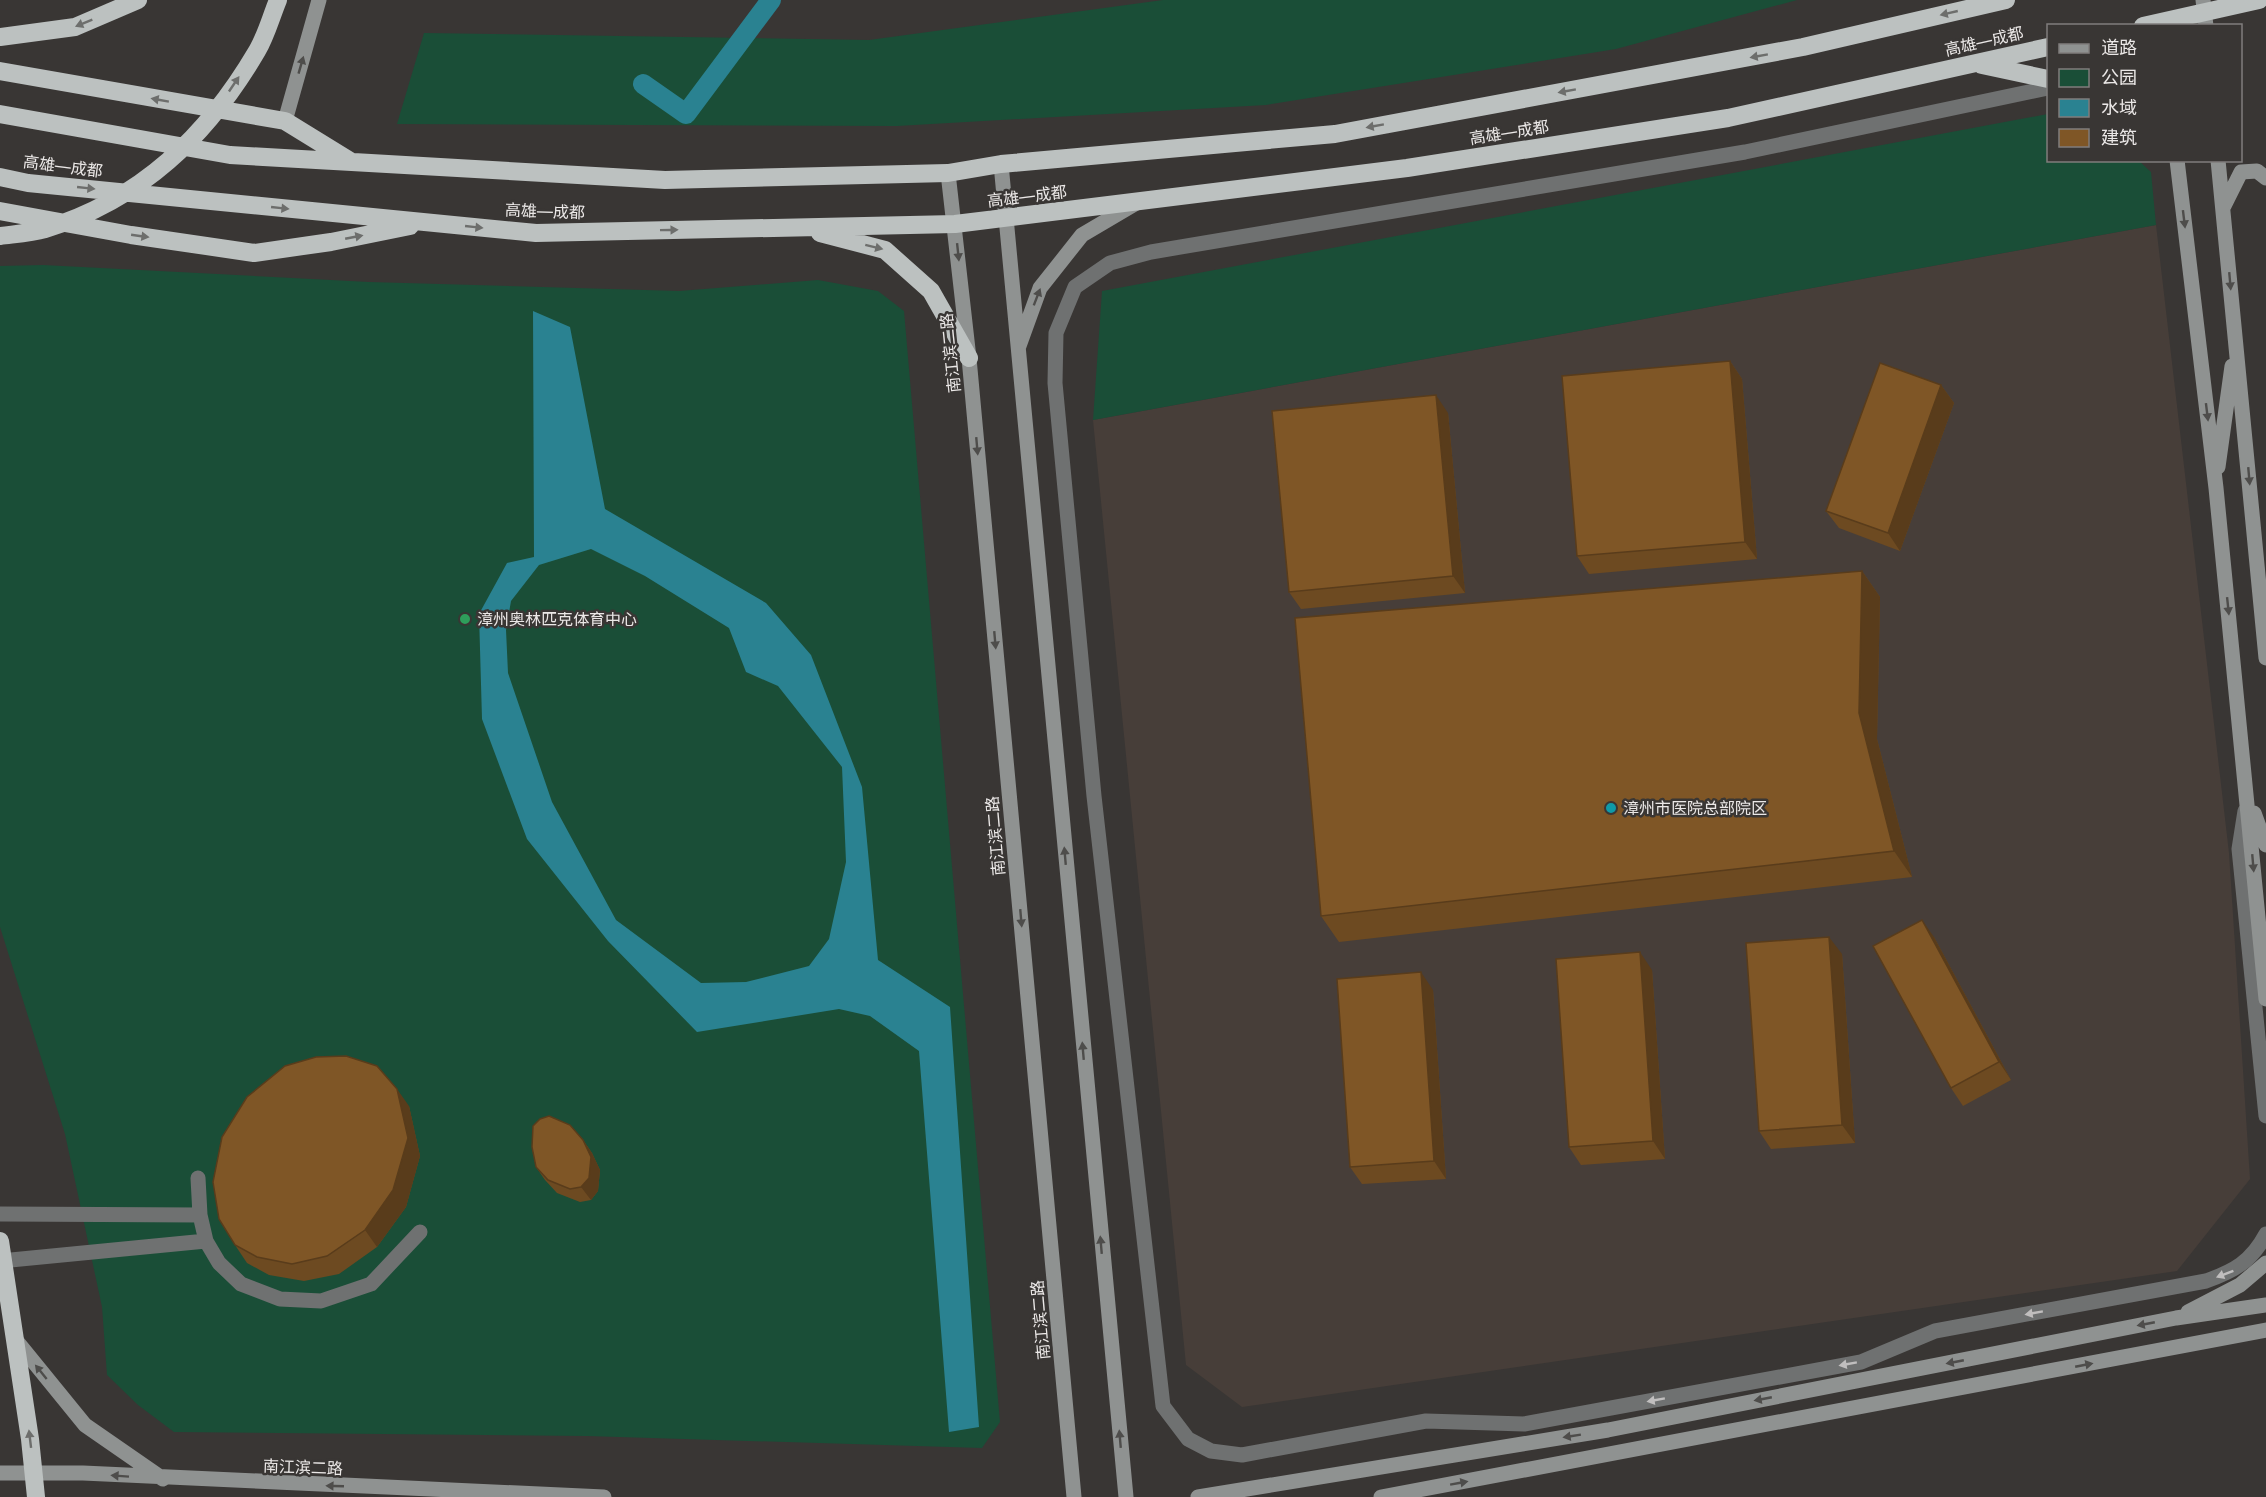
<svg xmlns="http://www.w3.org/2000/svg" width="2266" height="1497" font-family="Inter,'Noto Sans SC',sans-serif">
	<rect width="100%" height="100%" fill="#393634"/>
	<path fill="#473e39" d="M2156,225L2229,853L2250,1179L2177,1271L1242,1407L1186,1365L1093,420Z"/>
	<path fill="#1a4e37" d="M1163,0H1797L1616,49L1266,105L897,126L397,124L424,33L869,40Z
		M2048,114V160L2139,161L2151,172L2156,225L1093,420L1102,291Z
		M43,265L369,282L679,291L818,280L878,291L904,311L1000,1422L982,1448L587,1436L174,1432L138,1405L107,1375L102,1307L65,1134L0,927V266Z"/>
	<path fill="#2a8291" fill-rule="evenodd" d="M533,311L570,327L605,509L766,603L811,655L862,787L878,960L950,1007L979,1427L949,1432L919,1051L870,1016L839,1009L697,1032L608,941L527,839L482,719L479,614L507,563L534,557ZM591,549L645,576L729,628L746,672L778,686L842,767L846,862L829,939L809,966L746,982L701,983L616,920L552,802L508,673L506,630L511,601L539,565Z"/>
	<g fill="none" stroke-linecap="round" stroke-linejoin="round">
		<path stroke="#2a8291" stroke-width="20" d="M643,84L686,114L771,0"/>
		<path stroke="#6f7171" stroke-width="15" d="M2048,88L1745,152L1151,252L1110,263L1075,287L1056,333L1055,383L1094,796L1163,1406L1188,1439L1211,1451L1242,1455L1426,1421L1524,1424L1861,1362L1935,1331L2206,1281C2234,1271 2251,1262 2266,1234
			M2245,811L2239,849L2266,1116
			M198,1178L200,1215L206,1241L219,1263L241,1284L280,1299L321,1301L371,1284L420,1232
			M0,1214L200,1215
			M0,1261L206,1241"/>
		<path stroke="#8f9291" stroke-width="15" d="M2203,0L2206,26
			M285,121L319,0
			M2177,160L2216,488L2266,999
			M2218,160L2266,658
			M1001,164L1126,1497
			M948,173L969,358L1074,1497
			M2224,206L2241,172L2257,171L2266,178
			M1019,346L1040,288L1082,235L1138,202
			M2218,467L2232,366
			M2254,813L2266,845
			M2188,1312L2240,1285L2266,1263
			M15,1339L85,1425L163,1479
			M0,1473H83L604,1497
			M1198,1497L1608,1430L2176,1318L2266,1305
			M1381,1497L2266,1330"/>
		<path stroke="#bcc1c0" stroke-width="18" d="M2143,26L2259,0
			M0,37L75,27L138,0
			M1982,65L2048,79
			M0,71L285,121L350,161
			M0,114L230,155L665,180L948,173L1001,164L1335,134L1803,47L2006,0
			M0,177L28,183L536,233L955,224L1407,168L1728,118L2048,47
			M0,211L131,235L254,253L331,242L410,226
			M820,233L885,250L931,291L969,358
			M0,236C15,234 31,233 45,229C141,200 207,136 257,51C266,36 271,17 278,0
			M0,1241L30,1439L36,1497"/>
	</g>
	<path fill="#6d4a21" d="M1730,361L1742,379L1757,559L1589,574L1577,556Z
		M1941,385L1954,403L1900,551L1839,528L1826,511Z
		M1448,413L1465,593L1301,609L1289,592Z
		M1862,571L1880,597L1877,739L1912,877L1339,942L1321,916Z
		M1934,937L2011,1080L1963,1106L1951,1088Z
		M1842,954L1855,1143L1771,1149L1759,1131Z
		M1652,970L1665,1159L1581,1165L1569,1147Z
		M1433,990L1446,1179L1362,1184L1350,1167Z
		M409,1106L420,1156L406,1207L377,1247L339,1274L304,1281L269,1275L247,1263L235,1245Z
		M583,1140L592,1153L600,1170L598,1191L591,1200L580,1202L557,1193L545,1180L536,1167Z"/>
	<path fill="#593c1b" d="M1730,361L1742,379L1757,559L1745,542Z
		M1941,385L1954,403L1900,551L1888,533Z
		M1436,395L1448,413L1465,593L1453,576Z
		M1862,571L1880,597L1877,739L1912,877L1894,851L1859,713Z
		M1922,920L1934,937L2011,1080L1999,1062Z
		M1829,937L1842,954L1855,1143L1842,1125Z
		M1640,952L1652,970L1665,1159L1653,1141Z
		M1421,972L1433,990L1446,1179L1434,1161Z
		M397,1089L409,1106L420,1156L406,1207L377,1247L365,1230Z
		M583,1140L592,1153L600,1170L598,1191L591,1200L581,1187Z"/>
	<path fill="#7f5626" stroke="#593c1b" stroke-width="1.5" d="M1730,361L1745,542L1577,556L1562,376Z
		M1880,363L1941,385L1888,533L1826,511Z
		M1436,395L1453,576L1289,592L1272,411Z
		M1862,571L1859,713L1894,851L1321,916L1295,618Z
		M1922,920L1999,1062L1951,1088L1873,946Z
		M1829,937L1842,1125L1759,1131L1746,943Z
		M1640,952L1653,1141L1569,1147L1556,959Z
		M1421,972L1434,1161L1350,1167L1337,979Z
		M346,1056L377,1066L397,1089L408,1138L393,1190L365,1230L327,1256L292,1264L257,1257L235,1245L219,1219L213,1182L222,1137L247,1097L285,1066L316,1057Z
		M549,1116L570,1125L583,1140L591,1157L589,1178L581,1187L570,1189L548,1180L536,1167L532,1147L533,1126L540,1119Z"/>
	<defs><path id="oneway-solid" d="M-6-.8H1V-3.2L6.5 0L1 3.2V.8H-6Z" transform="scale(1.5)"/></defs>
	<g fill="#6d6e6c">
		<use href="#oneway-solid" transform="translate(1949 13) rotate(167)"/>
		<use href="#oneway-solid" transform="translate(84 23) rotate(158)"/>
		<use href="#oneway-solid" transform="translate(1759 56) rotate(170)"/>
		<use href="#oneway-solid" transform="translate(234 84) rotate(-56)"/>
		<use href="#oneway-solid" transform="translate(1567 91) rotate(170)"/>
		<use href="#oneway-solid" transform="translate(160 100) rotate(-170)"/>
		<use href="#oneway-solid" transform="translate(1375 126) rotate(170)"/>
		<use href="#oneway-solid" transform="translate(86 188) rotate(6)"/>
		<use href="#oneway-solid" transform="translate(280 208) rotate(6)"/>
		<use href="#oneway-solid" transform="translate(474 227) rotate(6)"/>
		<use href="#oneway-solid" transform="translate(669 230) rotate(-1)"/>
		<use href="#oneway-solid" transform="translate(140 236) rotate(8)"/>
		<use href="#oneway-solid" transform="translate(354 237) rotate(-11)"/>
		<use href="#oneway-solid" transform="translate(874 247) rotate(14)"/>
		<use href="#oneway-solid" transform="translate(30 1439) rotate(-97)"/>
	</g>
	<g fill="#4e4d4b">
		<use href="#oneway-solid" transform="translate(301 65) rotate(-74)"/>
		<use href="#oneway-solid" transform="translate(2184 219) rotate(83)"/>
		<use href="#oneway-solid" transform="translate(958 252) rotate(84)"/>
		<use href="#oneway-solid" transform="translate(2230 281) rotate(85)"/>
		<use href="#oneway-solid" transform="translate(1037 297) rotate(-69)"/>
		<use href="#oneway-solid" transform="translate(2207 412) rotate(83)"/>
		<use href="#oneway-solid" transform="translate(977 446) rotate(85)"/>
		<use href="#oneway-solid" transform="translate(2249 476) rotate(85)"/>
		<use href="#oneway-solid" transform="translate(2228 606) rotate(84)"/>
		<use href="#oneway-solid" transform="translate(995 640) rotate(85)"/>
		<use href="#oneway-solid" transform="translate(1065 856) rotate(-95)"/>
		<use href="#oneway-solid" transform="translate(2253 863) rotate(85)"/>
		<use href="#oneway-solid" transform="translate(1021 918) rotate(85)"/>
		<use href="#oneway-solid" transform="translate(1083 1051) rotate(-95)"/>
		<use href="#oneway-solid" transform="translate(1101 1245) rotate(-95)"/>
		<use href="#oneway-solid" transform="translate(2146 1324) rotate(169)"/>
		<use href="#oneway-solid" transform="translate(1955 1362) rotate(169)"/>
		<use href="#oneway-solid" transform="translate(2084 1365) rotate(-11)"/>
		<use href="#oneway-solid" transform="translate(41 1372) rotate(-129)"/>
		<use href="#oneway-solid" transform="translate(1763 1399) rotate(169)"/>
		<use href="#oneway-solid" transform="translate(1572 1436) rotate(171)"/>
		<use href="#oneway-solid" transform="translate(1120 1439) rotate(-95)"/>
		<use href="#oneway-solid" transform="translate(120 1476) rotate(-176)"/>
		<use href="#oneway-solid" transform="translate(1459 1483) rotate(-10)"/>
		<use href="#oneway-solid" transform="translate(335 1486) rotate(-178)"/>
	</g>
	<g fill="#c0bebe">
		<use href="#oneway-solid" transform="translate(2225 1274) rotate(159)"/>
		<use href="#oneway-solid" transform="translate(2034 1313) rotate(170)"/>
		<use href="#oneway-solid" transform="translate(1848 1364) rotate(170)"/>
		<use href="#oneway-solid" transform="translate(1656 1400) rotate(170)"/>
	</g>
	<circle fill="#2e9e5b" stroke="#393634" stroke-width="2" cx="465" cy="619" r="6"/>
	<circle fill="#0f9aa8" stroke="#393634" stroke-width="2" cx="1611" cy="808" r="6"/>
	<g text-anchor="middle" stroke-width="5" stroke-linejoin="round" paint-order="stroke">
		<g font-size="16" fill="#ebe8e7" stroke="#393634">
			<text transform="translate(1984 41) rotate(-13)" y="6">高雄—成都</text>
			<text transform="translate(1509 132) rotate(-9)" y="6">高雄—成都</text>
			<text transform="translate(63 166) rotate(7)" y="6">高雄—成都</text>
			<text transform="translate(1027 196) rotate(-7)" y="6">高雄—成都</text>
			<text transform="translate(545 211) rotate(2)" y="6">高雄—成都</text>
			<text transform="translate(950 353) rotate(-96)" y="6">南江滨二路</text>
			<text transform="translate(995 836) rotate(-95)" y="6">南江滨二路</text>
			<text transform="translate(1040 1320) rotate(-95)" y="6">南江滨二路</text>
			<text transform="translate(303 1467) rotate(2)" y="6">南江滨二路</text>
		</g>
		<g font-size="16" fill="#ebe8e7" stroke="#393634" text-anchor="start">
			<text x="477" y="625">漳州奥林匹克体育中心</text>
			<text x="1623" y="814">漳州市医院总部院区</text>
		</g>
	</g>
	<rect x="2047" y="24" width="195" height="138" fill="#393634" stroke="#807d7c" stroke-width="1.5"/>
	<rect x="2059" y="44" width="30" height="9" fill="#8f9291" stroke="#807d7c" stroke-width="1.5"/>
	<text x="2101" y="54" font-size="18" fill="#ebe8e7">道路</text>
	<rect x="2059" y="69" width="30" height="18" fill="#1a4e37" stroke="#807d7c" stroke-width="1.5"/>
	<text x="2101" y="84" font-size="18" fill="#ebe8e7">公园</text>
	<rect x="2059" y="99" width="30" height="18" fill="#2a8291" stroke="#807d7c" stroke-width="1.5"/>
	<text x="2101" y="114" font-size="18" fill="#ebe8e7">水域</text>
	<rect x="2059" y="129" width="30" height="18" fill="#7f5626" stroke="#807d7c" stroke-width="1.5"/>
	<text x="2101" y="144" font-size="18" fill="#ebe8e7">建筑</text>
</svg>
